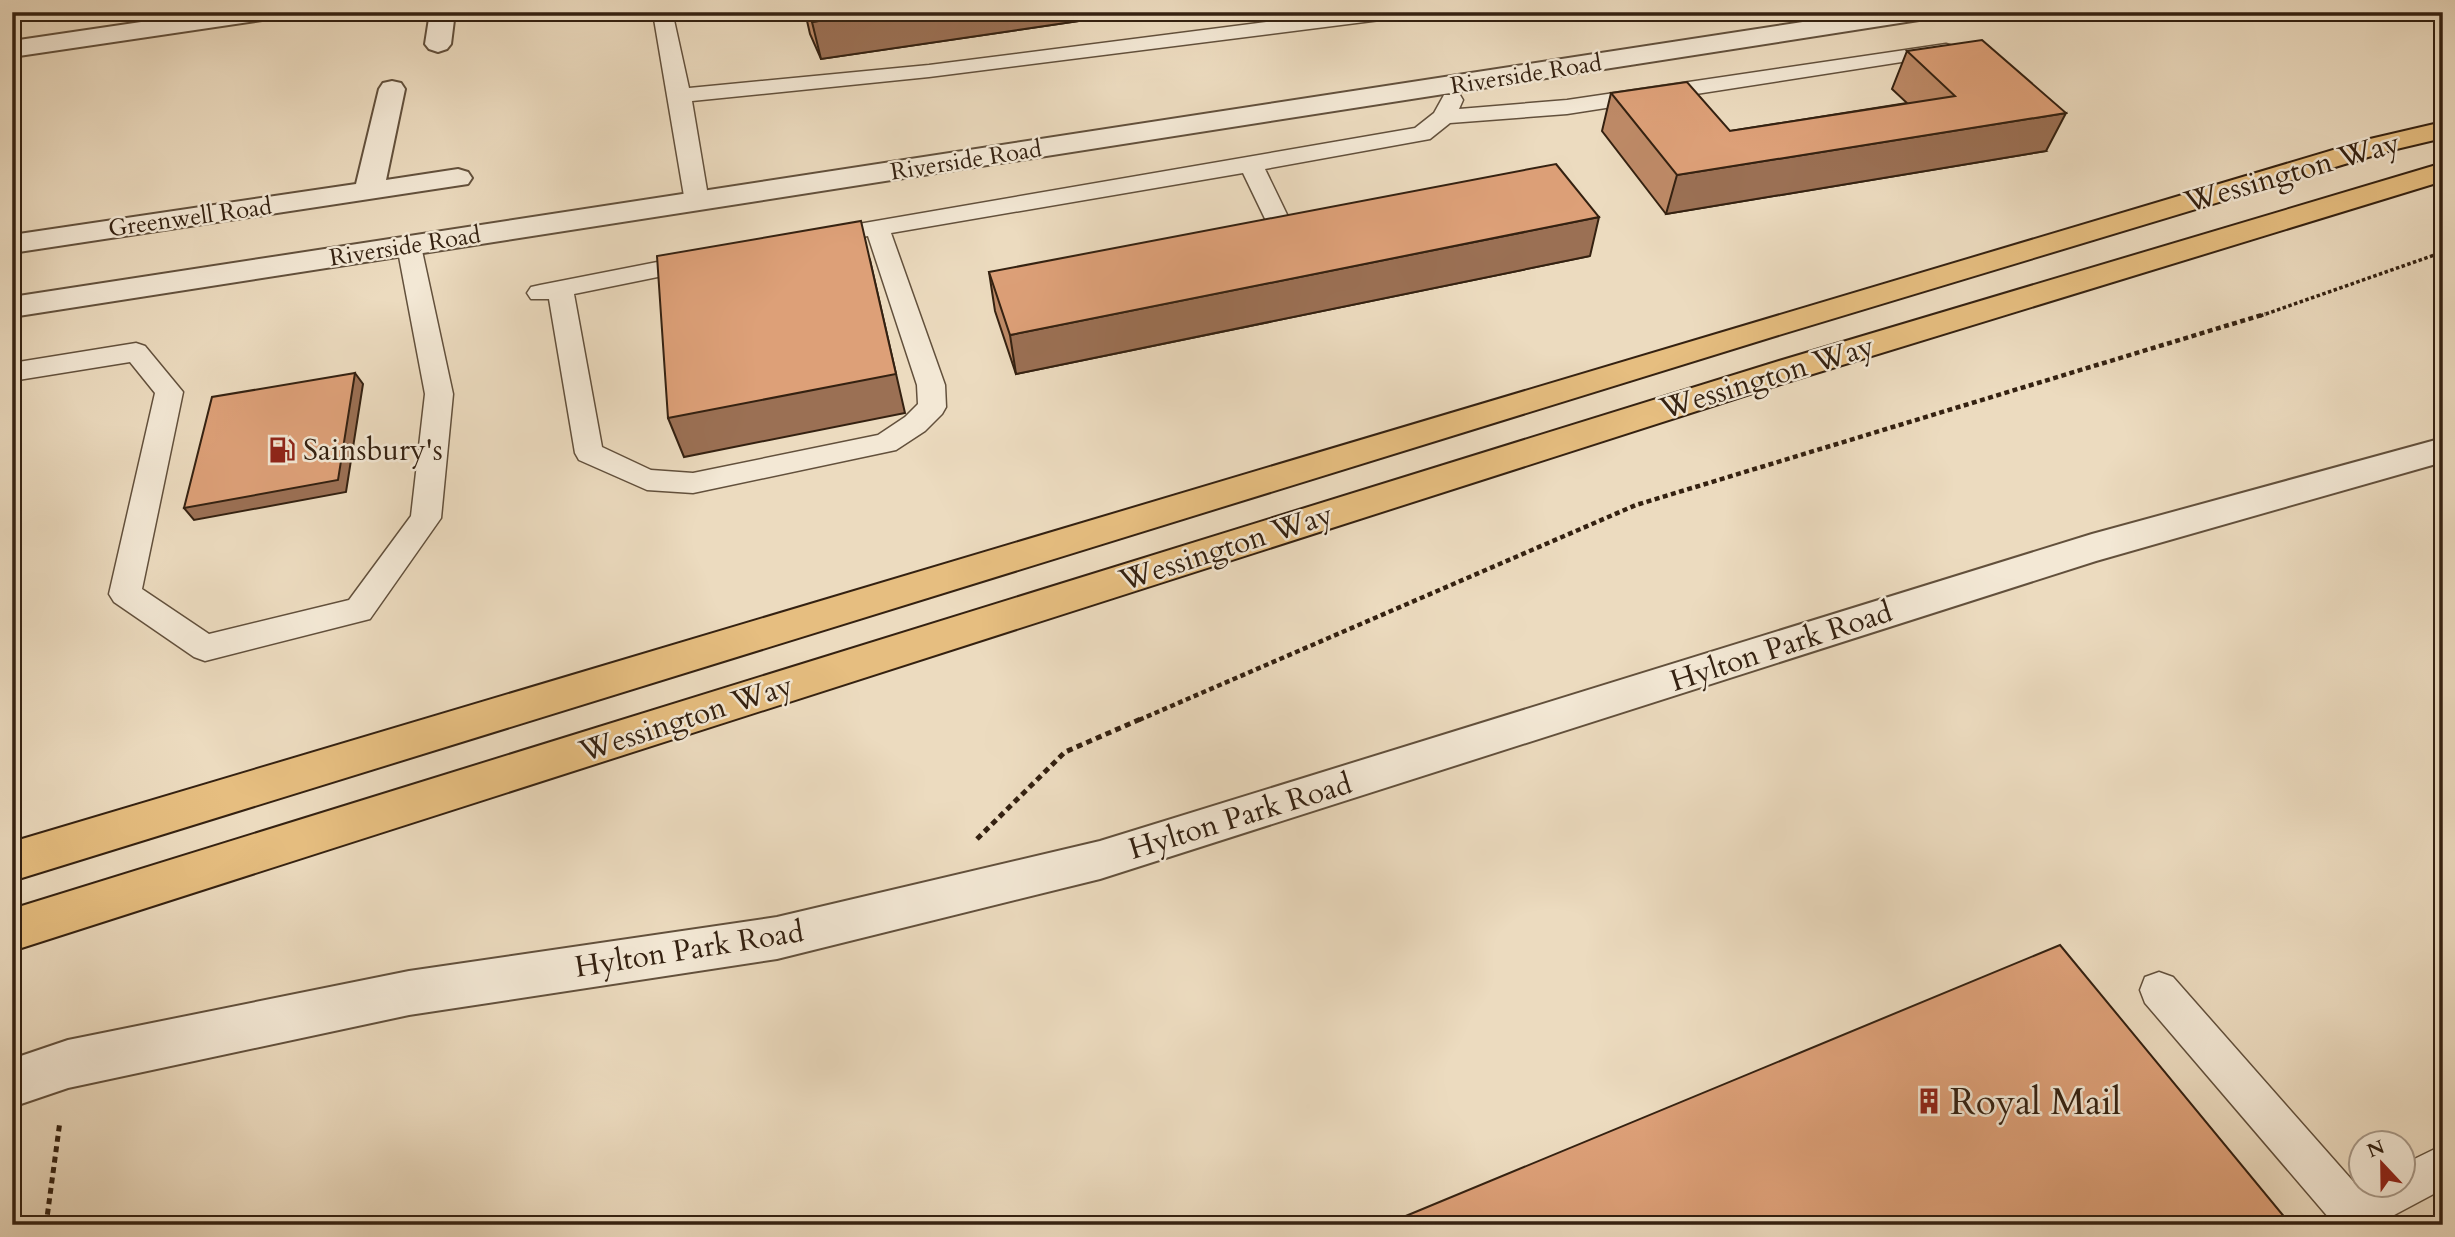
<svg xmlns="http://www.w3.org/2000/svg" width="2455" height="1237" font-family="Cardo,serif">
	<rect width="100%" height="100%" fill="#ecdbbf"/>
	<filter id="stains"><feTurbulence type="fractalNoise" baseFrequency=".00286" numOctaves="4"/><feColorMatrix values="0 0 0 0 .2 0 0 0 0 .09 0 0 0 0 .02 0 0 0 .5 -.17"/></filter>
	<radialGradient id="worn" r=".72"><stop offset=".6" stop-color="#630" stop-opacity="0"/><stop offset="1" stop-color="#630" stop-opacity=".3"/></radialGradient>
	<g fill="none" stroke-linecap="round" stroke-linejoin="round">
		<g stroke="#62503c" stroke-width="3">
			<path id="lane" d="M659,12H680L674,20L689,88L929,65L1345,12H1406L1403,16L1396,18L929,77L692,101L709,202L705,207L697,209L689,207L685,202L654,19Z
				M1946,44L1953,46L1957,50L1953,54L1567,114L1450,123L1430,139L1265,169L1293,227L1290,232L1281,234L1272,232L1269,227L1243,173L891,233L945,385L946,407L942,414L925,431L896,450L693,493L647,490L579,460L575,453L549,299H531L527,293L531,287L540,285L698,254L707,257L711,262L707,267L574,294L602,447L651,470L693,473L878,435L905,417L918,404L917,385L868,236L821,244L812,242L809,237L812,232L1415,128L1434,113L1444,95H1460L1463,100L1459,109L1567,100Z
				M409,238L418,241L421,246L453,394L441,518L370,619L205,661L194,657L114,602L109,594L155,393L130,362L12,381V363L136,343L145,346L183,392L142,589L209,634L349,600L411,516L425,394L397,246L400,241Z
				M2159,972L2173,977L2359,1188L2366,1184H2402V1165L2443,1145V1189L2383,1221L2384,1225H2335L2145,1003L2140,990L2145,977Z"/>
		</g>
		<g stroke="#62503c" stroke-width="4">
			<path id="street" d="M209,12H274L271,17L262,20L12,57V41Z
				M430,12H455L451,44L447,49L438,52L429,49L425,44Z
				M1868,12H1931L1928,17L1919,20L12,317V297Z
				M392,81L401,83L405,89L386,180L458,169L468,172L472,178L468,184L12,253V235L356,184L379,89L383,83Z
				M2443,438V462L2096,561L1100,879L777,959L409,1015L68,1088L12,1107V1059L68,1040L409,971L777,917L1100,841L2092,534Z"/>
		</g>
		<g stroke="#342111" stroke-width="4">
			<path id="primary" d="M2443,122V138L2388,151L1772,337L12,881V842L2370,139Z
				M2443,163V181L1803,377L12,951V909L1779,361Z"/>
		</g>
		<path stroke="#342111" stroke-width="3.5" stroke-dasharray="3.5 2.5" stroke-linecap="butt" d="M2260,316L2443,252"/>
		<path stroke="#342111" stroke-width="4.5" stroke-dasharray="5 3.5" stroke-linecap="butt" d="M1139,720L1636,505L2265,314"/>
		<path stroke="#342111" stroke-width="5" stroke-dasharray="6 4.5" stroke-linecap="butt" d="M977,839L1065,752L1143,718
			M46,1225L60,1121"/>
		<use href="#lane" fill="#f3e8d5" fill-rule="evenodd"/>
		<use href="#street" fill="#f3e8d5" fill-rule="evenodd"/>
		<use href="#primary" fill="#e6be80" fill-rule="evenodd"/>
	</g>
	<path fill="#be8a67" stroke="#342111" stroke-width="2" d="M805,12H1140L821,59L810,34Z
		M1907,51L2046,151L1666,214L1602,131L1611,93L1730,131L1907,103L1892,89Z
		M1590,256L1016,374L995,311L989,272Z"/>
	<path fill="#9b7054" stroke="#342111" stroke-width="2" d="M880,12H1140L821,59L812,22Z
		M2066,113L2046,151L1666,214L1677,175Z
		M1599,217L1590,256L1016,374L1010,335Z
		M870,260L905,413L684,457L668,418Z
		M355,373L363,384L346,492L194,520L184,508Z"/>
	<path fill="#dda078" stroke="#342111" stroke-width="2" d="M808,12H880L812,22Z
		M1982,40L2066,113L1677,175L1611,93L1687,82L1730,131L1955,96L1907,51Z
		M1556,164L1599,217L1010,335L989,272Z
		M861,221L896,374L668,418L657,256Z
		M355,373L338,480L184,508L212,397Z
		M2060,945L2291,1225H1384Z"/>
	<defs>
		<g id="fuel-bare" transform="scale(2.1)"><path d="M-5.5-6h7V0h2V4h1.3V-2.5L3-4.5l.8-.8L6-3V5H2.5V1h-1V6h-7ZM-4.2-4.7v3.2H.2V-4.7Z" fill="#8f2418" stroke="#f3e8d5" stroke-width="2.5" paint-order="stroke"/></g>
		<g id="building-bare" transform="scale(2.1)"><path d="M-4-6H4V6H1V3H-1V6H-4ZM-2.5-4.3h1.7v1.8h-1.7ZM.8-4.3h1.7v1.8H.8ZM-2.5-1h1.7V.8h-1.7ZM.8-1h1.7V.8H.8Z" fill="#8f2418" stroke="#f3e8d5" stroke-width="2.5" paint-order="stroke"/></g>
	</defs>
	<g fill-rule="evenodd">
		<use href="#fuel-bare" x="282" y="450"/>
		<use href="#building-bare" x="1929" y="1101"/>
	</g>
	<g text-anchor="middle" stroke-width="5" stroke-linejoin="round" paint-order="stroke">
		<g font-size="24" fill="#342111" stroke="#f3e8d5">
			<text transform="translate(1526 74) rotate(-9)" y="8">Riverside Road</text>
			<text transform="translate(966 160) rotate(-9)" y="8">Riverside Road</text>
			<text transform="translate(190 217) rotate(-8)" y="8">Greenwell Road</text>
			<text transform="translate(405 246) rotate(-9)" y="8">Riverside Road</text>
		</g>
		<g font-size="30" fill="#342111" stroke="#f3e8d5">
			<text transform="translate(2292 172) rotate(-16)" y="10">Wessington Way</text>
			<text transform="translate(1767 377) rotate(-17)" y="10">Wessington Way</text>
			<text transform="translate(1226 547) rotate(-18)" y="10">Wessington Way</text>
			<text transform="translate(1781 646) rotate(-18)" y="10">Hylton Park Road</text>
			<text transform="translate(686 718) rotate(-18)" y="10">Wessington Way</text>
			<text transform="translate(1240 816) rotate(-17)" y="10">Hylton Park Road</text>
			<text transform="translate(689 949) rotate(-9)" y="10">Hylton Park Road</text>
		</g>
		<g font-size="30" fill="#342111" stroke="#f3e8d5" text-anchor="start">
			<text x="303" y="460">Sainsbury's</text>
		</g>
		<g font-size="37" fill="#342111" stroke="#f3e8d5" text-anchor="start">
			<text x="1950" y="1114">Royal Mail</text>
		</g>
	</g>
	<rect width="2455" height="1237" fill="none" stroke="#ecdbbf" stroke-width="42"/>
	<rect x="14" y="14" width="2427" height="1209" fill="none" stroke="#342111" stroke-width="3.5"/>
	<rect x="21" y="21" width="2413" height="1195" fill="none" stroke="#342111" stroke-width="2"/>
	<g transform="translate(2382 1164) rotate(338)"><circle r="33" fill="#f3e8d5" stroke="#a79887" stroke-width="2"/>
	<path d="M0-5L12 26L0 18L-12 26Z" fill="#8f2418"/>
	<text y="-10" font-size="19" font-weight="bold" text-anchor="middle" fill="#342111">N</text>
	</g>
	<rect width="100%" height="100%" filter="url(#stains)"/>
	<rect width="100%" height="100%" fill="url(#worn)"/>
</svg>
